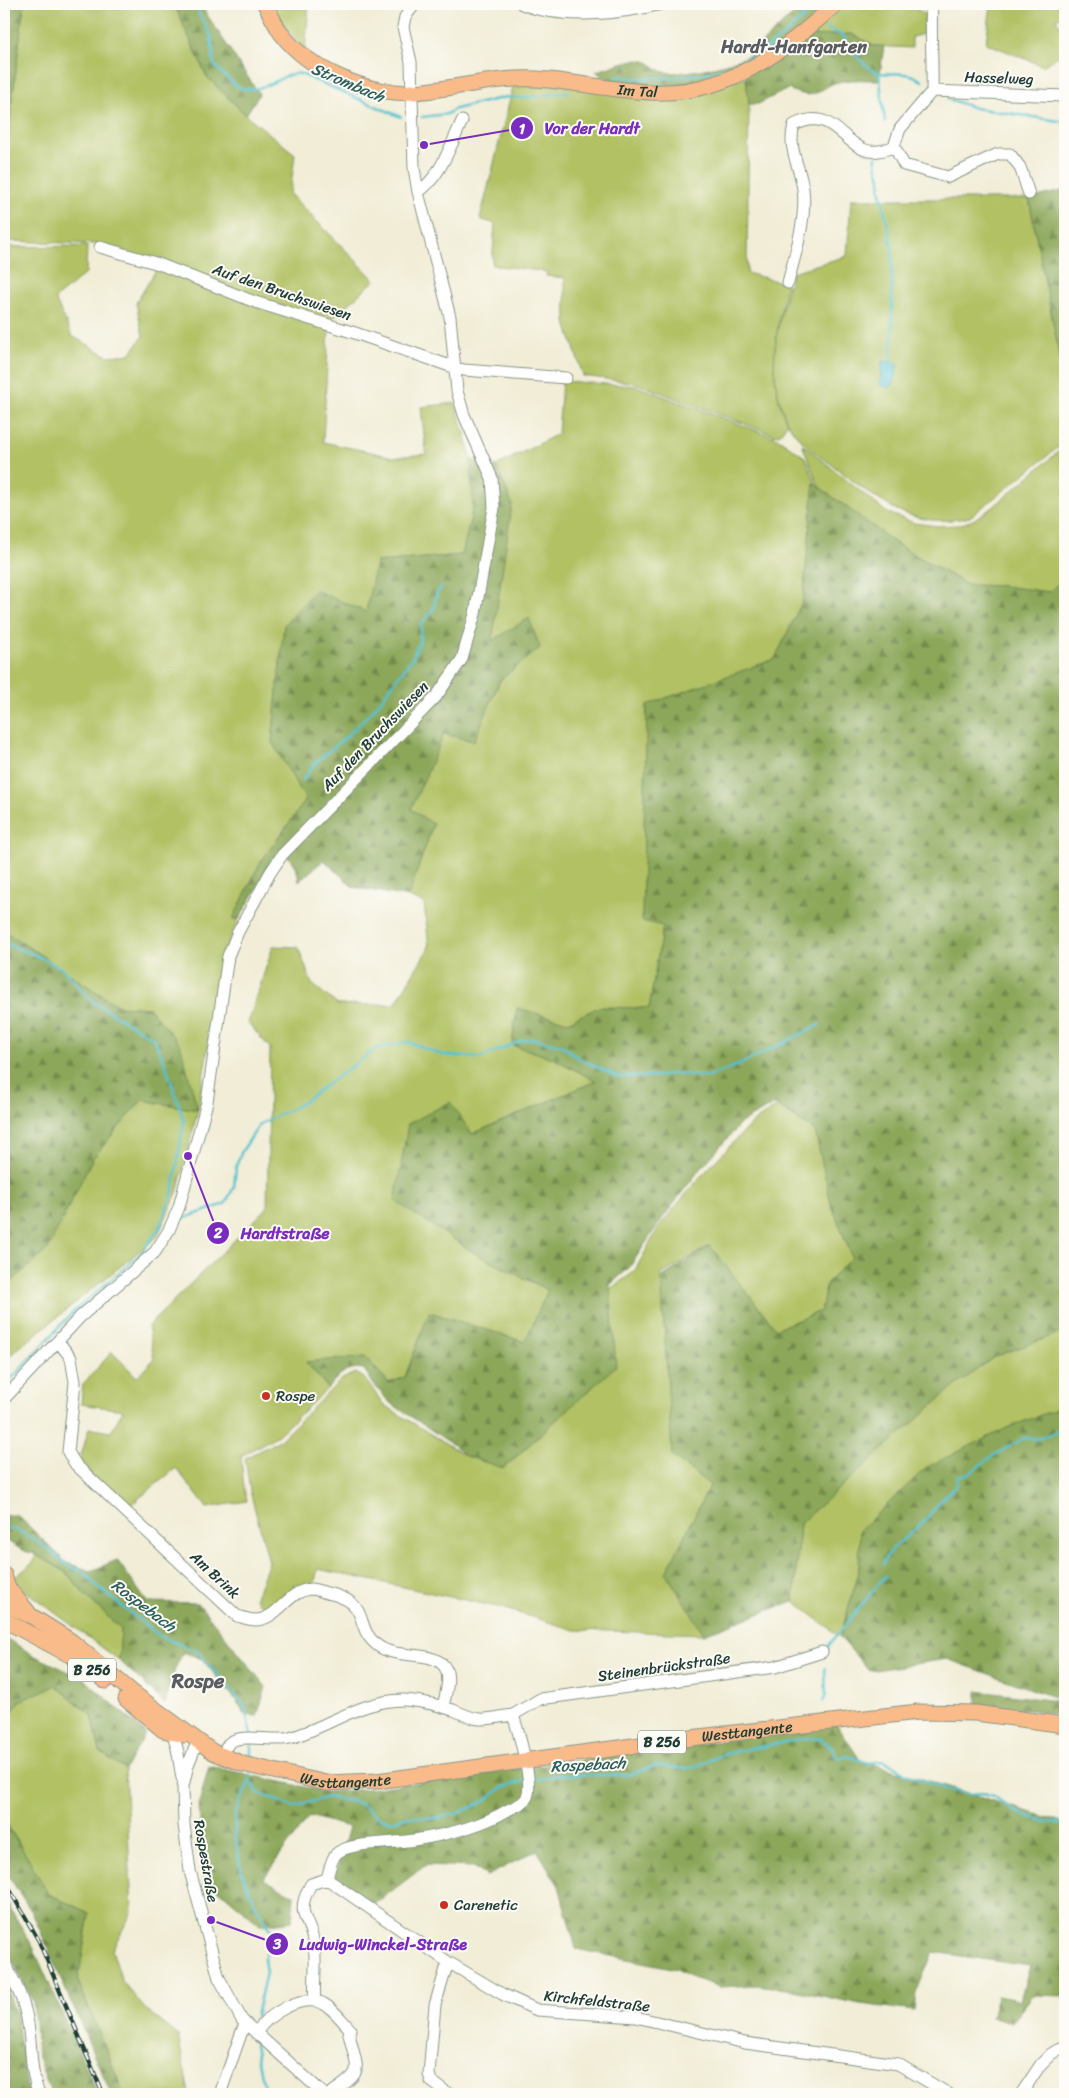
<svg xmlns="http://www.w3.org/2000/svg" width="1069" height="2098" font-family="Sriracha,sans-serif">
	<defs>
		<pattern id="forest-firs" width="22" height="20" patternUnits="userSpaceOnUse" patternTransform="scale(1.25)"><rect width="22" height="20" fill="#8ca75a"/><path d="M5 1l3.5 6h-7zM16 11l3.5 6h-7z" fill="#72894b"/></pattern>
	</defs>
	<rect width="100%" height="100%" fill="#fdfcf7"/>
	<filter id="ink" filterUnits="userSpaceOnUse"><feTurbulence type="fractalNoise" baseFrequency=".02" numOctaves="2"/><feDisplacementMap in="SourceGraphic" scale="10" xChannelSelector="R" yChannelSelector="G"/><feConvolveMatrix kernelMatrix="1 2 1 2 8 2 1 2 1" color-interpolation-filters="sRGB"/></filter>
	<filter id="wash" filterUnits="userSpaceOnUse"><feTurbulence type="fractalNoise" baseFrequency=".0096" numOctaves="4" result="noise"/><feDisplacementMap in="SourceGraphic" scale="20" xChannelSelector="R" yChannelSelector="G"/><feGaussianBlur stdDeviation="1.12" result="paint"/><feColorMatrix in="noise" values="0 0 0 0 0 0 0 0 0 0 0 0 0 0 0 0 0 1.4 0 .05"/><feComposite in="paint" operator="in"/></filter>
	<g filter="url(#wash)">
		<rect width="100%" height="100%" fill="#f1edd7"/>
		<path fill="#b1c164" stroke="#687f4c" d="M24,4H174L207,77L246,115L295,154L290,194L375,280L329,322L99,244L4,241V167Z
			M267,4H309L305,52Z
			M845,4H907L925,14L923,34L912,37V48L874,46L852,34L814,36V31L816,28Z
			M991,4H1065V15L1056,19L1065,34V52L1043,66L986,43Z
			M746,78L749,104L747,273L787,284C775,334 766,374 787,424L780,434L775,435L635,383L583,376L566,323L565,278L546,276L547,272L492,265L495,224L480,219L513,87Z
			M851,199H1029L1065,385V442L970,517C913,530 883,504 840,471C822,457 801,445 789,425C783,415 780,400 777,389C768,351 783,308 792,272L847,256Z
			M87,246L86,273L55,299L72,336L108,356L130,354L143,336L136,303L159,265L329,327L323,442L394,457L426,454L421,407L455,403C467,435 478,475 472,509C470,525 465,540 462,555L377,562L366,612L284,625L272,742L306,800L260,863L233,919H239L226,948L218,984L198,1110L177,1193L157,1237L9,1356L4,1342V1288L48,1249L92,1159L142,1100L198,1110L150,1008L118,1006L4,931V247Z
			M562,381L636,386L777,438L805,457L816,484H814L803,600L775,659L647,705L642,920L663,925L649,1009L599,1007L568,1022L517,1008L512,1045L553,1058L596,1081L472,1134L476,1254L548,1290L525,1342L430,1312L405,1377L389,1383L365,1357L306,1362L328,1388L278,1435L241,1456L244,1489L247,1501L207,1508L176,1468L126,1509L79,1463L89,1428L111,1432L123,1410L81,1404L83,1384L112,1352L137,1377L154,1359L148,1326L267,1208L270,1048L248,1023L273,946L298,947L312,984L338,1005L395,1004L429,947L424,903L408,897L433,825L411,809L444,734L474,741L500,680L540,647L492,641L512,504L496,466L558,434Z
			M802,444L886,512L914,523L937,526L958,525L973,520L992,508L1065,446V578L1049,592L1002,586L967,585L898,545L819,487Z
			M777,1106L815,1131L831,1203L852,1257L827,1283L821,1311L776,1329L709,1246L661,1275L666,1350L710,1485L666,1573L704,1634L575,1630L498,1607L318,1569L314,1585C293,1585 283,1598 269,1611L255,1599L269,1562L250,1491L245,1458L280,1440L342,1379L356,1373L364,1378L384,1405L466,1456L504,1468L615,1366L610,1289L634,1272L660,1225L702,1175L751,1124Z
			M1065,1331V1406L1007,1428L860,1530L859,1572L840,1637L794,1601L800,1523L951,1389L994,1357Z
			M35,1554L66,1572L85,1595L121,1629L119,1660L20,1587L14,1578L34,1562Z
			M55,1685L92,1715L100,1752L125,1769L132,1912L112,1950L122,1981L146,2010L178,2035L189,2093L186,2094H124L78,1981L89,1913L48,1894L31,1863L4,1820V1723L20,1701Z"/>
		<path fill="url(#forest-firs)" stroke="#567247" d="M4,4H24L4,167Z
			M174,4H206L202,7L259,94L246,115L207,77Z
			M804,4H833L812,21L815,36L852,34L874,46H884L879,80C868,80 855,79 843,81C817,85 821,104 788,89L758,104H749L745,70C705,82 669,90 627,83C616,82 604,80 596,71C611,68 629,57 645,61C652,63 658,71 665,72C683,76 731,64 748,56Z
			M1065,190V385L1029,199Z
			M471,460L496,466L512,504L492,641L529,618L540,648L500,680L474,741L444,734L411,809L433,824L408,897L353,887L324,860L299,881L296,866L281,849L239,919H233L260,863L306,800L272,742L284,625L315,590L366,612L376,562L462,555L473,508Z
			M814,483L898,545L967,585L1002,586L1049,592L1065,578V1331L994,1357L951,1389L800,1523L794,1601L704,1634L666,1573L710,1485L672,1456L661,1278L710,1246L776,1329L821,1311L827,1283L852,1257L831,1203L815,1131L775,1104L741,1123L697,1173L659,1223L629,1268L610,1285L616,1366L503,1468L466,1456L452,1444L389,1402L374,1385L364,1369C346,1366 339,1375 328,1388L306,1362L365,1357L389,1383L405,1377L429,1312L525,1342L548,1290L476,1254L395,1201L408,1124L450,1102L472,1134L596,1081L553,1058L512,1045L517,1008L568,1022L599,1007L649,1008L663,926L642,921L647,705L775,659L803,600Z
			M4,931L118,1006L149,1008L180,1044L198,1110L142,1100L92,1159L48,1249L4,1288Z
			M1065,1406V1701L947,1659L869,1671L840,1637L859,1572L860,1530L927,1467L1007,1428Z
			M4,1515H17L67,1563L91,1571L117,1560L147,1602L198,1603L266,1687L257,1716L245,1715L236,1700L202,1659L183,1652L175,1669L165,1704L119,1660L121,1629L85,1595L66,1572L35,1554L24,1551L4,1539Z
			M9,1640L33,1655L84,1679L146,1733L125,1769L100,1752L92,1715L55,1685L20,1701L4,1723V1641Z
			M977,1691L1065,1702V1716L1040,1711L977,1706Z
			M837,1725L860,1760L1065,1823V1996L1033,1995L1011,2023L991,2017L997,1996L1020,2000L1030,1966L933,1952L916,1993L914,2011L860,2004L794,1990L757,1985L720,1987L693,1978L677,1969L576,1949L559,1886L537,1850L487,1876L474,1867L426,1865L373,1905L334,1879L349,1827L309,1816L263,1879L294,1895L292,1921L260,1925L203,1876L199,1803L209,1766L327,1792L377,1788Z
			M4,1820L31,1863L48,1894L89,1913L78,1981L124,2094H111L32,1912L4,1869Z
			M4,1898L33,1947L98,2094H51L38,2057L33,2002L4,1944Z
			M4,1982L16,2014L28,2094H4Z"/>
		<path fill="#55c1ce" stroke="#3a7f81" d="M882,361L897,363L896,378L890,388L880,385Z"/>
		<g fill="none" stroke-linecap="round" stroke-linejoin="round">
			<path stroke="#55c1ce" stroke-width="2.5" d="M194,4L211,36L214,65C238,89 245,98 278,80C286,76 292,73 301,74L401,117
				M826,28L844,36C848,48 867,71 880,73C896,75 908,70 922,81
				M879,73L885,122
				M616,77C668,81 719,78 765,49C784,37 801,19 818,4
				M948,99L975,108L1065,122
				M422,117L447,114L455,109L506,97L522,98L569,92
				M876,157C874,169 883,177 880,188L892,246V344L890,362
				M303,780L315,763L347,736L375,708L413,657L420,640L421,625L434,608L436,595L441,587
				M4,943L40,957L63,969L92,1001L154,1039L166,1066L184,1121L173,1191L159,1228L141,1254L73,1312L4,1387
				M185,1218L225,1204L234,1187L236,1166L242,1151L260,1124L299,1105L377,1048L408,1042L442,1055L480,1058L523,1040L535,1039L563,1046L580,1059L618,1077L661,1076L674,1073L708,1077L741,1064L819,1025
				M4,1529H15L39,1542L69,1566L83,1572L99,1588L161,1637L197,1651L244,1705L251,1734
				M883,1564C891,1543 912,1536 926,1519C937,1505 943,1497 957,1485V1476L970,1473L991,1457L1024,1438L1037,1439L1065,1429
				M827,1651L829,1645L885,1576
				M823,1701L826,1695L825,1668
				M251,1761V1742
				M251,1772L250,1781L257,1792L293,1807L328,1797L359,1803L379,1818L392,1821L405,1817L438,1818L459,1813L485,1801L503,1787L524,1781
				M532,1780L559,1775H628L657,1765L684,1769L693,1767L728,1753L806,1738L821,1739L833,1748L836,1756L840,1758L848,1756L868,1763L883,1761L897,1767L905,1774L946,1789L968,1794L983,1793L994,1796L1012,1810L1024,1815L1047,1822L1065,1823
				M250,1781C245,1791 236,1805 235,1817C233,1856 248,1901 273,1932L264,1959L266,1973L256,2016
				M255,2045L261,2077L269,2094"/>
		</g>
	</g>
	<g filter="url(#ink)">
		<g fill="none" stroke-linecap="round" stroke-linejoin="round">
			<g stroke="#889586" stroke-width="13">
				<path id="minor" d="M522,4C561,20 621,14 662,4
					M932,91L1065,96
					M894,146L904,165L948,177L998,154H1010L1020,167L1029,194
					M418,192C440,178 451,145 462,121
					M100,247L159,264L255,302L355,333L453,367L464,370L566,378
					M788,283C795,253 807,220 803,189C800,166 787,148 794,125C844,100 845,171 894,146L900,129L932,91C933,61 930,33 932,4
					M58,1341L71,1358L75,1382L68,1452L76,1465L237,1616C242,1617 249,1620 255,1620C278,1620 287,1591 310,1589C317,1589 325,1593 332,1594C372,1605 353,1626 377,1645C395,1660 432,1650 444,1666C452,1676 445,1696 443,1707
					M4,1399L80,1317L155,1252L169,1230L179,1207L207,1102L228,956L238,932L270,873L282,855L436,697L462,659L475,614L494,508L492,478L464,415L457,391L450,317L418,192L414,168L411,62L403,27L405,17L415,4
					M513,1715L540,1699L775,1667L822,1652
					M172,1731L177,1748L182,1778
					M198,1740L188,1765L183,1786L184,1825L190,1871L219,1978L242,2020L324,2094
					M226,1747C235,1730 271,1743 290,1738C328,1727 363,1699 405,1700C420,1701 438,1705 453,1710C461,1713 470,1718 479,1719C489,1720 502,1716 513,1715C518,1730 532,1779 528,1794C526,1803 516,1806 508,1810C480,1827 446,1835 414,1840C395,1844 350,1841 336,1854C331,1859 329,1872 327,1879L448,1962L502,1994L537,2010L636,2017L745,2043L898,2064L949,2094
					M4,1962C15,1981 25,2003 28,2024C32,2048 30,2072 39,2094
					M448,1962L435,2005L429,2074L431,2081L449,2094
					M315,2001C313,1983 317,1964 314,1946C311,1917 293,1917 311,1884L327,1879
					M256,2033C268,2014 302,1993 324,2004C335,2010 342,2021 350,2029L349,2034C358,2074 365,2070 330,2094
					M220,2094L242,2031L246,2024
					M1021,2094L1041,2064L1051,2054L1061,2048L1065,2049"/>
			</g>
			<g stroke="#889586" stroke-width="17">
				<g id="major">
					<path id="s1" d="M265,4C270,14 275,24 281,33C308,70 370,96 415,92C455,89 495,77 535,79C592,82 651,102 707,86C759,72 797,38 836,4"/>
					<path d="M4,1575L8,1588L28,1612"/>
					<path id="s2" d="M4,1604L33,1617L71,1641L132,1692L213,1752L243,1764L326,1783L377,1781L699,1737L918,1712L976,1713L1065,1725"/>
					<path d="M4,1620L70,1655L105,1681"/>
					<path d="M126,1699L163,1730L184,1735"/>
				</g>
			</g>
			<use href="#minor" stroke="#fff" stroke-width="11"/>
			<use href="#major" stroke="#fabb8b" stroke-width="15"/>
			<g stroke="#1f3d34" stroke-width="4.5">
				<path id="rail" d="M4,1880L39,1941L103,2094"/>
			</g>
			<use href="#rail" stroke="#fdfcf7" stroke-width="2.5" stroke-dasharray="8" stroke-linecap="butt"/>
		</g>
	</g>
	<g fill="#c8321e" stroke="#fdfcf7" stroke-width="2">
		<circle cx="266" cy="1396" r="5"/>
		<circle cx="444" cy="1905" r="5"/>
	</g>
	<g text-anchor="middle" stroke-width="4" stroke-linejoin="round" paint-order="stroke">
		<g fill="#fdfcf7" stroke="#62766e" stroke-width="1">
			<rect x="68" y="1658.5" width="48" height="23" rx="4"/>
			<rect x="638" y="1730.5" width="48" height="23" rx="4"/>
		</g>
		<g font-size="14" font-weight="bold" fill="#1f3d34">
			<text x="92" y="1675">B 256</text>
			<text x="662" y="1747">B 256</text>
		</g>
		<g font-size="15" fill="#1f3d34" stroke="#fdfcf7">
			<text transform="translate(999 78) rotate(2)" y="5">Hasselweg</text>
			<text dy="5" stroke="none"><textPath href="#s1" startOffset="409">Im Tal</textPath></text>
			<text transform="translate(282 292) rotate(19)" y="5">Auf den Bruchswiesen</text>
			<text transform="translate(375 736) rotate(-46)" y="5">Auf den Bruchswiesen</text>
			<text transform="translate(215 1575) rotate(43)" y="5">Am Brink</text>
			<text transform="translate(664 1667) rotate(-8)" y="5">Steinenbrückstraße</text>
			<text dy="5" stroke="none"><textPath href="#s2" startOffset="799">Westtangente</textPath></text>
			<text dy="5" stroke="none"><textPath href="#s2" startOffset="394">Westtangente</textPath></text>
			<text transform="translate(206 1861) rotate(80)" y="5">Rospestraße</text>
			<text transform="translate(597 2001) rotate(6)" y="5">Kirchfeldstraße</text>
		</g>
		<g font-size="15" fill="#1f3d34" stroke="#fdfcf7" text-anchor="start">
			<text x="276" y="1401">Rospe</text>
			<text x="454" y="1910">Carenetic</text>
		</g>
		<g font-size="16" font-style="italic" fill="#2c5e5a" stroke="#fdfcf7">
			<text transform="translate(348 82) rotate(23)" y="6">Strombach</text>
			<text transform="translate(144 1605) rotate(37)" y="6">Rospebach</text>
			<text transform="translate(588 1764) rotate(-3)" y="6">Rospebach</text>
		</g>
		<g font-size="18" font-weight="bold" fill="#595c60" stroke="#fdfcf7">
			<text x="794" y="53">Hardt-Hanfgarten</text>
		</g>
		<g font-size="20" font-weight="bold" fill="#595c60" stroke="#fdfcf7">
			<text x="198" y="1688">Rospe</text>
		</g>
	</g>
	<path fill="none" stroke="#7b2cbf" stroke-width="2" d="M424 145L522 128M188 1156L218 1233M211 1920L277 1944"/>
	<g fill="#7b2cbf" stroke="#fdfcf7" stroke-width="2">
		<circle cx="424" cy="145" r="5"/>
		<circle cx="188" cy="1156" r="5"/>
		<circle cx="211" cy="1920" r="5"/>
		<circle cx="522" cy="128" r="12"/>
		<circle cx="218" cy="1233" r="12"/>
		<circle cx="277" cy="1944" r="12"/>
	</g>
	<g font-size="15" text-anchor="middle" font-weight="bold" fill="#fff">
		<text x="522" y="134">1</text>
		<text x="218" y="1238">2</text>
		<text x="277" y="1949">3</text>
	</g>
	<g font-size="16" text-anchor="middle" font-weight="bold" fill="#7b2cbf" stroke="#fdfcf7" stroke-width="4" stroke-linejoin="round" paint-order="stroke">
		<text x="592" y="134">Vor der Hardt</text>
		<text x="285" y="1239">Hardtstraße</text>
		<text x="383" y="1950">Ludwig-Winckel-Straße</text>
	</g>
	<rect width="1069" height="2098" fill="none" stroke="#fdfcf7" stroke-width="20"/>
</svg>
